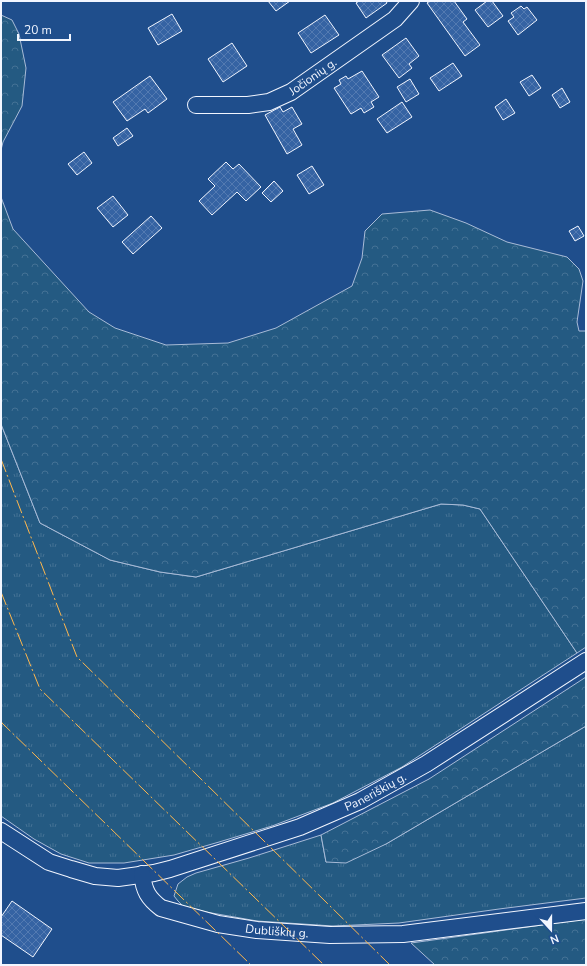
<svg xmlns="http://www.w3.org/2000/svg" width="587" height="966" font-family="'Nunito Sans',sans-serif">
	<defs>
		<pattern id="grass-tufts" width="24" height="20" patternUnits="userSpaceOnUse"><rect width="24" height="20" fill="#245a82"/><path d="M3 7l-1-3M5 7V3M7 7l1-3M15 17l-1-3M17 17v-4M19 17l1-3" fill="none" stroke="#447295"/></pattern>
		<pattern id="forest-crowns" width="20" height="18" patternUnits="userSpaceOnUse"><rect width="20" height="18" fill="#245a82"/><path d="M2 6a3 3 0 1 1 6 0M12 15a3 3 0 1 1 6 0" fill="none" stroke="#447295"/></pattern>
		<pattern id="building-cross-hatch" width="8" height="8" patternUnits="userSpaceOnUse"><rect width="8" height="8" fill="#3563a3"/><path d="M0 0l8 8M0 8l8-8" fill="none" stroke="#537ab1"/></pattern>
	</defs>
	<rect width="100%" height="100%" fill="#1f4e8c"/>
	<path fill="url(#grass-tufts)" stroke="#a8bbd7" d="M1,424L40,523L110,560L160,572L196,577L441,504L463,505L480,509L577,653L402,767L333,803L272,826L219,842L174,855L124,863H89L61,854L34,839L1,816Z
		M586,726V898L499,909L399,923L333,926L257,921L206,912L183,906L178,901L174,896L178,884L187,877L196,873L249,858L321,835L326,862L386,844Z"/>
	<path fill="url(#forest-crowns)" stroke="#a8bbd7" d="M1,15L12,20L19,34L26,68L22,106L3,142L1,150Z
		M1,197L13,229L89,312L115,328L166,345L228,343L276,328L352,286L362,258L365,231L382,214L430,210L466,223L507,242L567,257L579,269L583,281L577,322L579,331H586V647L577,653L480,509L463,505L441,504L196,577L160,572L110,560L40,523L1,424Z
		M586,677V726L386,844L346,863L326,862L321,835L429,779Z
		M586,919V965H435L411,943Z"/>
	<path fill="url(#building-cross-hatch)" stroke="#f2f6ff" d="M268,1H290L276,11Z
		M359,1H386L387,3L366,18L356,3Z
		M430,1H454L467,19L463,22L480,45L465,56L427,3Z
		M487,1H492L503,16L488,27L475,10Z
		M521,6L524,9L527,7L537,20L518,35L508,21L514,17L511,13Z
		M172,14L182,31L158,45L148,28Z
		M325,15L339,35L311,53L298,33Z
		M406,38L419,56L409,64L412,68L399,78L382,55Z
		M232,43L247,66L223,82L208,59Z
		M453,63L462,76L439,91L430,78Z
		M362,71L379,97L371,102L374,107L364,113L361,108L351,114L334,88L341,84L339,80L346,76L348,79Z
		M532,75L541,88L529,96L520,82Z
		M150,76L167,99L148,113L145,109L127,121L113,102Z
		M410,79L419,94L406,102L397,87Z
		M562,88L570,102L560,108L552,95Z
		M506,99L515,113L503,120L495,107Z
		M402,102L412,117L387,133L377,119Z
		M280,107L283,112L292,107L302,124L293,129L302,145L287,154L265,115Z
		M127,128L133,136L118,146L113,138Z
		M84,152L92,163L77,175L68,164Z
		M226,162L233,169L239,164L261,187L246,201L237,192L212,215L199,201L215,186L208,179Z
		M312,166L324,185L309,194L297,175Z
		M274,181L283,191L271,202L262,193Z
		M113,196L128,215L113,227L97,208Z
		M151,216L162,228L133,254L122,242Z
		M578,226L584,236L575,241L569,231Z
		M12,901L52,929L33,957L1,935V917Z"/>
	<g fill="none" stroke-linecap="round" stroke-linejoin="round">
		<g stroke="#f2f6ff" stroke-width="18">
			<g id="minor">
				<path id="s1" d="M196,105H248L269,102L291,92L395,19L411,1"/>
				<path id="s2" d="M1,831L49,862L71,869L95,876L118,878L154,873L170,869L300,827L360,801L426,764L586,661"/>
				<path id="s3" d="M142,874C144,891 148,898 161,908L218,924L257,930L330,935L403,934L586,911"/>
			</g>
		</g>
		<use href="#minor" stroke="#1f4e8c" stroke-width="16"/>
		<path stroke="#ffb74d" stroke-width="1" stroke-dasharray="14 3 2 3" stroke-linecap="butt" d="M1,459L77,657L390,965
			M1,592L40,689L324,965
			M1,721L2,723L251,965"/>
	</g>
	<g text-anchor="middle" stroke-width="3" stroke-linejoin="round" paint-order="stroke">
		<g font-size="12" fill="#f2f6ff" stroke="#1f4e8c">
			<text dy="4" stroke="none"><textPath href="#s1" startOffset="124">Jočionių g.</textPath></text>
			<text dy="4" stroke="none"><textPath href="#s2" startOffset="401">Paneriškių g.</textPath></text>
			<text dy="4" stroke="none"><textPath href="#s3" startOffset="159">Dubliškių g.</textPath></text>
		</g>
	</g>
	<rect width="587" height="966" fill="none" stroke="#f2f6ff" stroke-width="4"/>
	<g transform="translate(551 930) rotate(159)" stroke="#1f4e8c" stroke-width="3" paint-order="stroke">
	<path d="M0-3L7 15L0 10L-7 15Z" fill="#f2f6ff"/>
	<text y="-6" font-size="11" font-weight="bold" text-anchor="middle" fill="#f2f6ff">N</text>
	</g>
	<path d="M18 34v6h52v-6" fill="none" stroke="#f2f6ff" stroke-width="2"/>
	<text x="24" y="34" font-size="12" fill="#f2f6ff" stroke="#1f4e8c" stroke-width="3" paint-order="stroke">20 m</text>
</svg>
